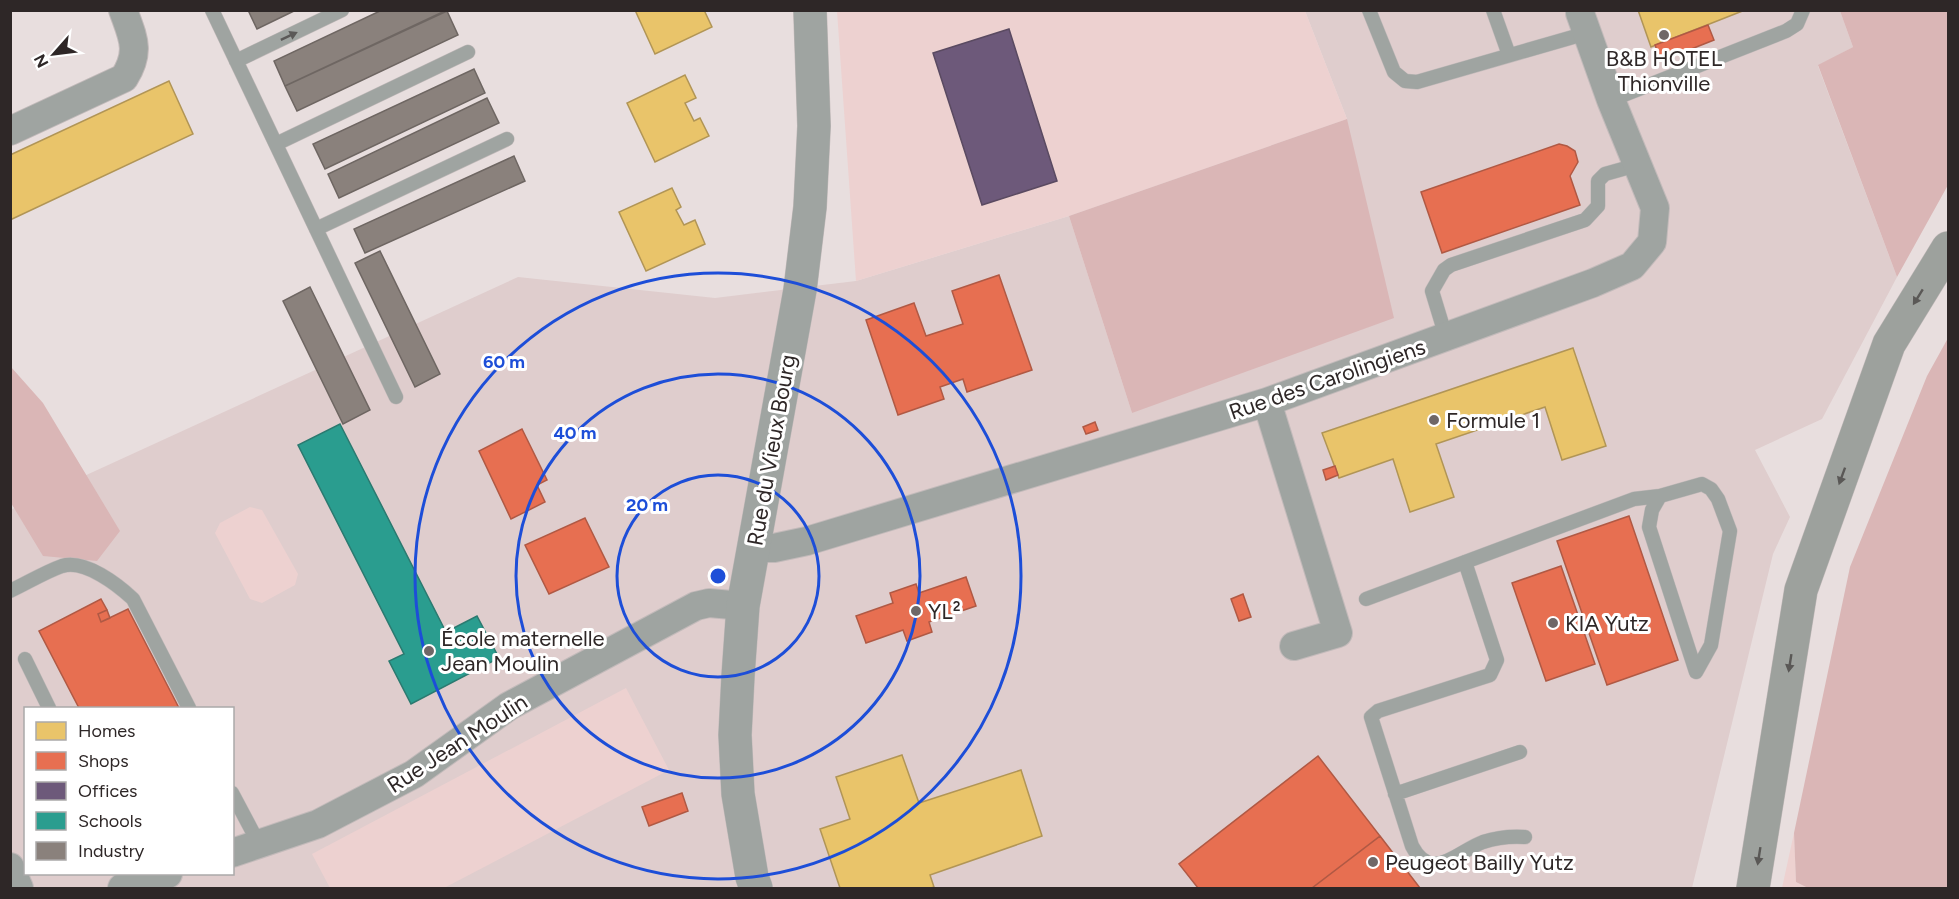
<svg xmlns="http://www.w3.org/2000/svg" width="1959" height="899" font-family="Figtree,sans-serif">
	<rect width="100%" height="100%" fill="#e8dede"/>
	<path fill="#dfcdcd" fill-rule="evenodd" d="M1305,11H1840L1853,47L1818,66L1897,277L1822,419L1755,450L1790,517L1773,554L1692,888H11L10,510L518,277L715,298L856,281L1069,216L1132,413L1347,119ZM26,708H232V874H26Z"/>
	<path fill="#edd1d0" d="M837,11H1305L1347,119L1069,216L856,281Z
		M250,507L262,510L298,574L295,585L262,603L250,599L215,533L220,523Z
		M626,688L669,770L444,888H330L312,854Z
		M1794,833L1796,882L1808,888H1782Z"/>
	<path fill="#dab6b6" d="M1840,11H1948V185L1897,277L1818,65L1853,47Z
		M1347,119L1394,318L1132,413L1069,216Z
		M1948,338V888H1808L1796,882L1794,833L1850,567L1927,376Z
		M11,367L43,403L120,531L97,561L43,556L11,503Z"/>
	<path fill="#e9c46a" stroke="#b19556" stroke-width="1.5" d="M635,10H704L712,27L655,54Z
		M1638,10H1745L1651,47Z
		M685,75L696,98L685,103L694,121L700,118L709,136L655,162L627,103Z
		M169,81L193,134L10,220V155Z
		M672,188L681,207L676,210L684,225L695,220L705,244L646,271L619,212Z
		M1573,348L1606,446L1562,460L1545,407L1436,444L1454,497L1410,512L1393,459L1339,478L1322,433Z
		M902,755L919,803L1021,770L1042,836L930,875L934,887L931,888H840L820,829L850,819L836,777Z"/>
	<path fill="#e76f51" stroke="#b05944" stroke-width="1.5" d="M1708,25L1714,40L1661,61L1655,45Z
		M1559,144L1567,146L1575,151L1578,162L1570,176L1580,205L1442,253L1421,192Z
		M999,275L1032,370L967,392L963,379L940,387L944,399L898,415L866,320L914,303L926,336L963,324L952,291Z
		M1095,422L1098,430L1086,434L1083,427Z
		M522,429L547,480L537,485L545,502L511,519L479,451Z
		M1335,466L1338,475L1326,480L1323,470Z
		M1629,516L1678,660L1607,685L1557,541Z
		M585,518L609,567L549,594L525,545Z
		M1561,566L1595,664L1546,681L1512,583Z
		M966,577L976,606L929,622L932,632L907,641L903,630L866,643L856,616L893,603L890,593L916,584L919,593Z
		M1243,594L1251,617L1239,621L1231,599Z
		M101,599L107,610L98,614L101,622L128,609L179,708H79L39,631Z
		M107,610L110,618L101,622L98,614Z
		M1318,756L1380,836L1312,888H1198L1179,864Z
		M682,793L688,811L649,826L642,807Z
		M1380,836L1420,888H1312Z"/>
	<path fill="#6d597a" stroke="#5a4a61" stroke-width="1.5" d="M1009,29L1057,181L982,205L933,53Z"/>
	<path fill="#2a9d8f" stroke="#2b7a70" stroke-width="1.5" d="M340,424L446,632L477,616L499,658L411,704L389,661L404,654L298,445Z"/>
	<path fill="#8a817c" stroke="#6e6662" stroke-width="1.5" d="M248,10H296L257,29Z
		M382,10H447L285,86L274,61Z
		M447,11L458,35L297,111L285,86Z
		M474,69L485,93L325,169L313,144Z
		M487,98L499,123L339,198L328,174Z
		M514,156L525,181L365,253L354,229Z
		M380,251L440,374L415,387L355,263Z
		M310,287L370,410L343,424L283,301Z"/>
	<g fill="none" stroke-linecap="round" stroke-linejoin="round">
		<g stroke="#c2baba" stroke-width="15">
			<path id="service" d="M212,10L396,397
				M1369,10L1394,72L1405,81L1417,82L1587,33
				M1493,10L1509,55
				M236,61L342,10
				M1611,100L1786,31L1797,24L1803,10
				M276,144L468,52
				M316,229L507,139
				M1446,337L1432,291L1444,270L1451,265L1585,220L1598,206V181L1605,174L1637,165
				M1702,484L1711,489L1718,499L1730,531L1711,645L1696,672L1649,527L1652,510L1660,496Z
				M1465,562L1497,660L1490,675L1378,711L1371,717L1412,846C1432,884 1458,851 1483,842C1498,837 1510,836 1525,837
				M10,591C27,583 45,572 62,566C85,559 118,585 133,599L189,708
				M1366,599L1634,499L1660,496
				M25,659L49,708
				M232,793L259,844
				M1395,794L1520,752"/>
		</g>
		<g stroke="#c2baba" stroke-width="30">
			<path id="minor" d="M10,131L124,78C141,51 133,38 123,10
				M1267,402L1338,633L1294,646
				M752,548H774L807,541L1267,402L1593,283L1632,266L1652,242L1655,208L1611,100L1580,13
				M232,853L318,824L414,774L509,706L696,606L709,603L743,606
				M10,867L19,888
				M122,888L168,874"/>
		</g>
		<g stroke="#c2baba" stroke-width="34">
			<path id="tertiary" d="M756,888L752,877L738,794L735,735L738,676L743,606L800,290L810,207L814,126L810,10"/>
		</g>
		<g stroke="#c2baba" stroke-width="34">
			<path id="motorway" d="M1753,888L1801,590L1889,344L1948,248"/>
		</g>
		<use href="#service" stroke="#9fa4a1" stroke-width="14"/>
		<use href="#minor" stroke="#9fa4a1" stroke-width="28"/>
		<use href="#tertiary" stroke="#9fa4a1" stroke-width="33"/>
		<use href="#motorway" stroke="#9da19d" stroke-width="33"/>
	</g>
	<defs><path id="oneway-solid" d="M-6-.8H1V-3.2L6.5 0L1 3.2V.8H-6Z" transform="scale(1.5)"/></defs>
	<use fill="#5b5958" href="#oneway-solid" transform="translate(289 36) rotate(-25)"/>
	<g fill="#5a5856">
		<use href="#oneway-solid" transform="translate(1918 297) rotate(122)"/>
		<use href="#oneway-solid" transform="translate(1842 476) rotate(110)"/>
		<use href="#oneway-solid" transform="translate(1790 663) rotate(99)"/>
		<use href="#oneway-solid" transform="translate(1759 856) rotate(99)"/>
	</g>
	<g fill="none" stroke="#1d4ed8" stroke-width="3">
		<circle cx="718" cy="576" r="101"/>
		<circle cx="718" cy="576" r="202"/>
		<circle cx="718" cy="576" r="303"/>
	</g>
	<g fill="#6f6767" stroke="#fff" stroke-width="2">
		<circle cx="1664" cy="35" r="6"/>
		<circle cx="1434" cy="420" r="6"/>
		<circle cx="916" cy="611" r="6"/>
		<circle cx="1553" cy="623" r="6"/>
		<circle cx="429" cy="651" r="6"/>
		<circle cx="1373" cy="862" r="6"/>
	</g>
	<g text-anchor="middle" stroke-width="6" stroke-linejoin="round" paint-order="stroke">
		<g font-size="22" fill="#2e2727" stroke="#fff" text-anchor="start">
			<text x="1664" y="66" text-anchor="middle">B&amp;B HOTEL<tspan x="1664" dy="25">Thionville</tspan></text>
			<text x="1446" y="428">Formule 1</text>
			<text x="928" y="619">YL²</text>
			<text x="1565" y="631">KIA Yutz</text>
			<text x="441" y="646">École maternelle<tspan x="441" dy="25">Jean Moulin</tspan></text>
			<text x="1385" y="870">Peugeot Bailly Yutz</text>
		</g>
		<g font-size="22" fill="#2e2727" stroke="#fff">
			<text transform="translate(1327 379) rotate(-19)" y="8">Rue des Carolingiens</text>
			<text transform="translate(771 450) rotate(-80)" y="8">Rue du Vieux Bourg</text>
			<text transform="translate(457 743) rotate(-33)" y="8">Rue Jean Moulin</text>
		</g>
	</g>
	<circle cx="718" cy="576" r="9" fill="#1d4ed8" stroke="#fff" stroke-width="3"/>
	<g font-size="18" text-anchor="middle" font-weight="bold" fill="#1d4ed8" stroke="#fff" stroke-width="6" stroke-linejoin="round" paint-order="stroke">
		<text x="504" y="368">60 m</text>
		<text x="575" y="439">40 m</text>
		<text x="647" y="511">20 m</text>
	</g>
	<rect width="1959" height="899" fill="none" stroke="#2e2727" stroke-width="24"/>
	<rect x="24" y="707" width="210" height="168" fill="#ffffff" stroke="#aba9a9" stroke-width="1.5"/>
	<rect x="36" y="722" width="30" height="18" fill="#e9c46a" stroke="#aba9a9" stroke-width="1.5"/>
	<text x="78" y="737" font-size="18" fill="#2e2727">Homes</text>
	<rect x="36" y="752" width="30" height="18" fill="#e76f51" stroke="#aba9a9" stroke-width="1.5"/>
	<text x="78" y="767" font-size="18" fill="#2e2727">Shops</text>
	<rect x="36" y="782" width="30" height="18" fill="#6d597a" stroke="#aba9a9" stroke-width="1.5"/>
	<text x="78" y="797" font-size="18" fill="#2e2727">Offices</text>
	<rect x="36" y="812" width="30" height="18" fill="#2a9d8f" stroke="#aba9a9" stroke-width="1.5"/>
	<text x="78" y="827" font-size="18" fill="#2e2727">Schools</text>
	<rect x="36" y="842" width="30" height="18" fill="#8a817c" stroke="#aba9a9" stroke-width="1.5"/>
	<text x="78" y="857" font-size="18" fill="#2e2727">Industry</text>
	<g transform="translate(54 54) rotate(242)" stroke="#ffffff" stroke-width="4.5" paint-order="stroke">
	<path d="M0-4.5L10 22L0 15L-10 22Z" fill="#2e2727"/>
	<text y="-9" font-size="16" font-weight="bold" text-anchor="middle" fill="#2e2727">N</text>
	</g>
</svg>
